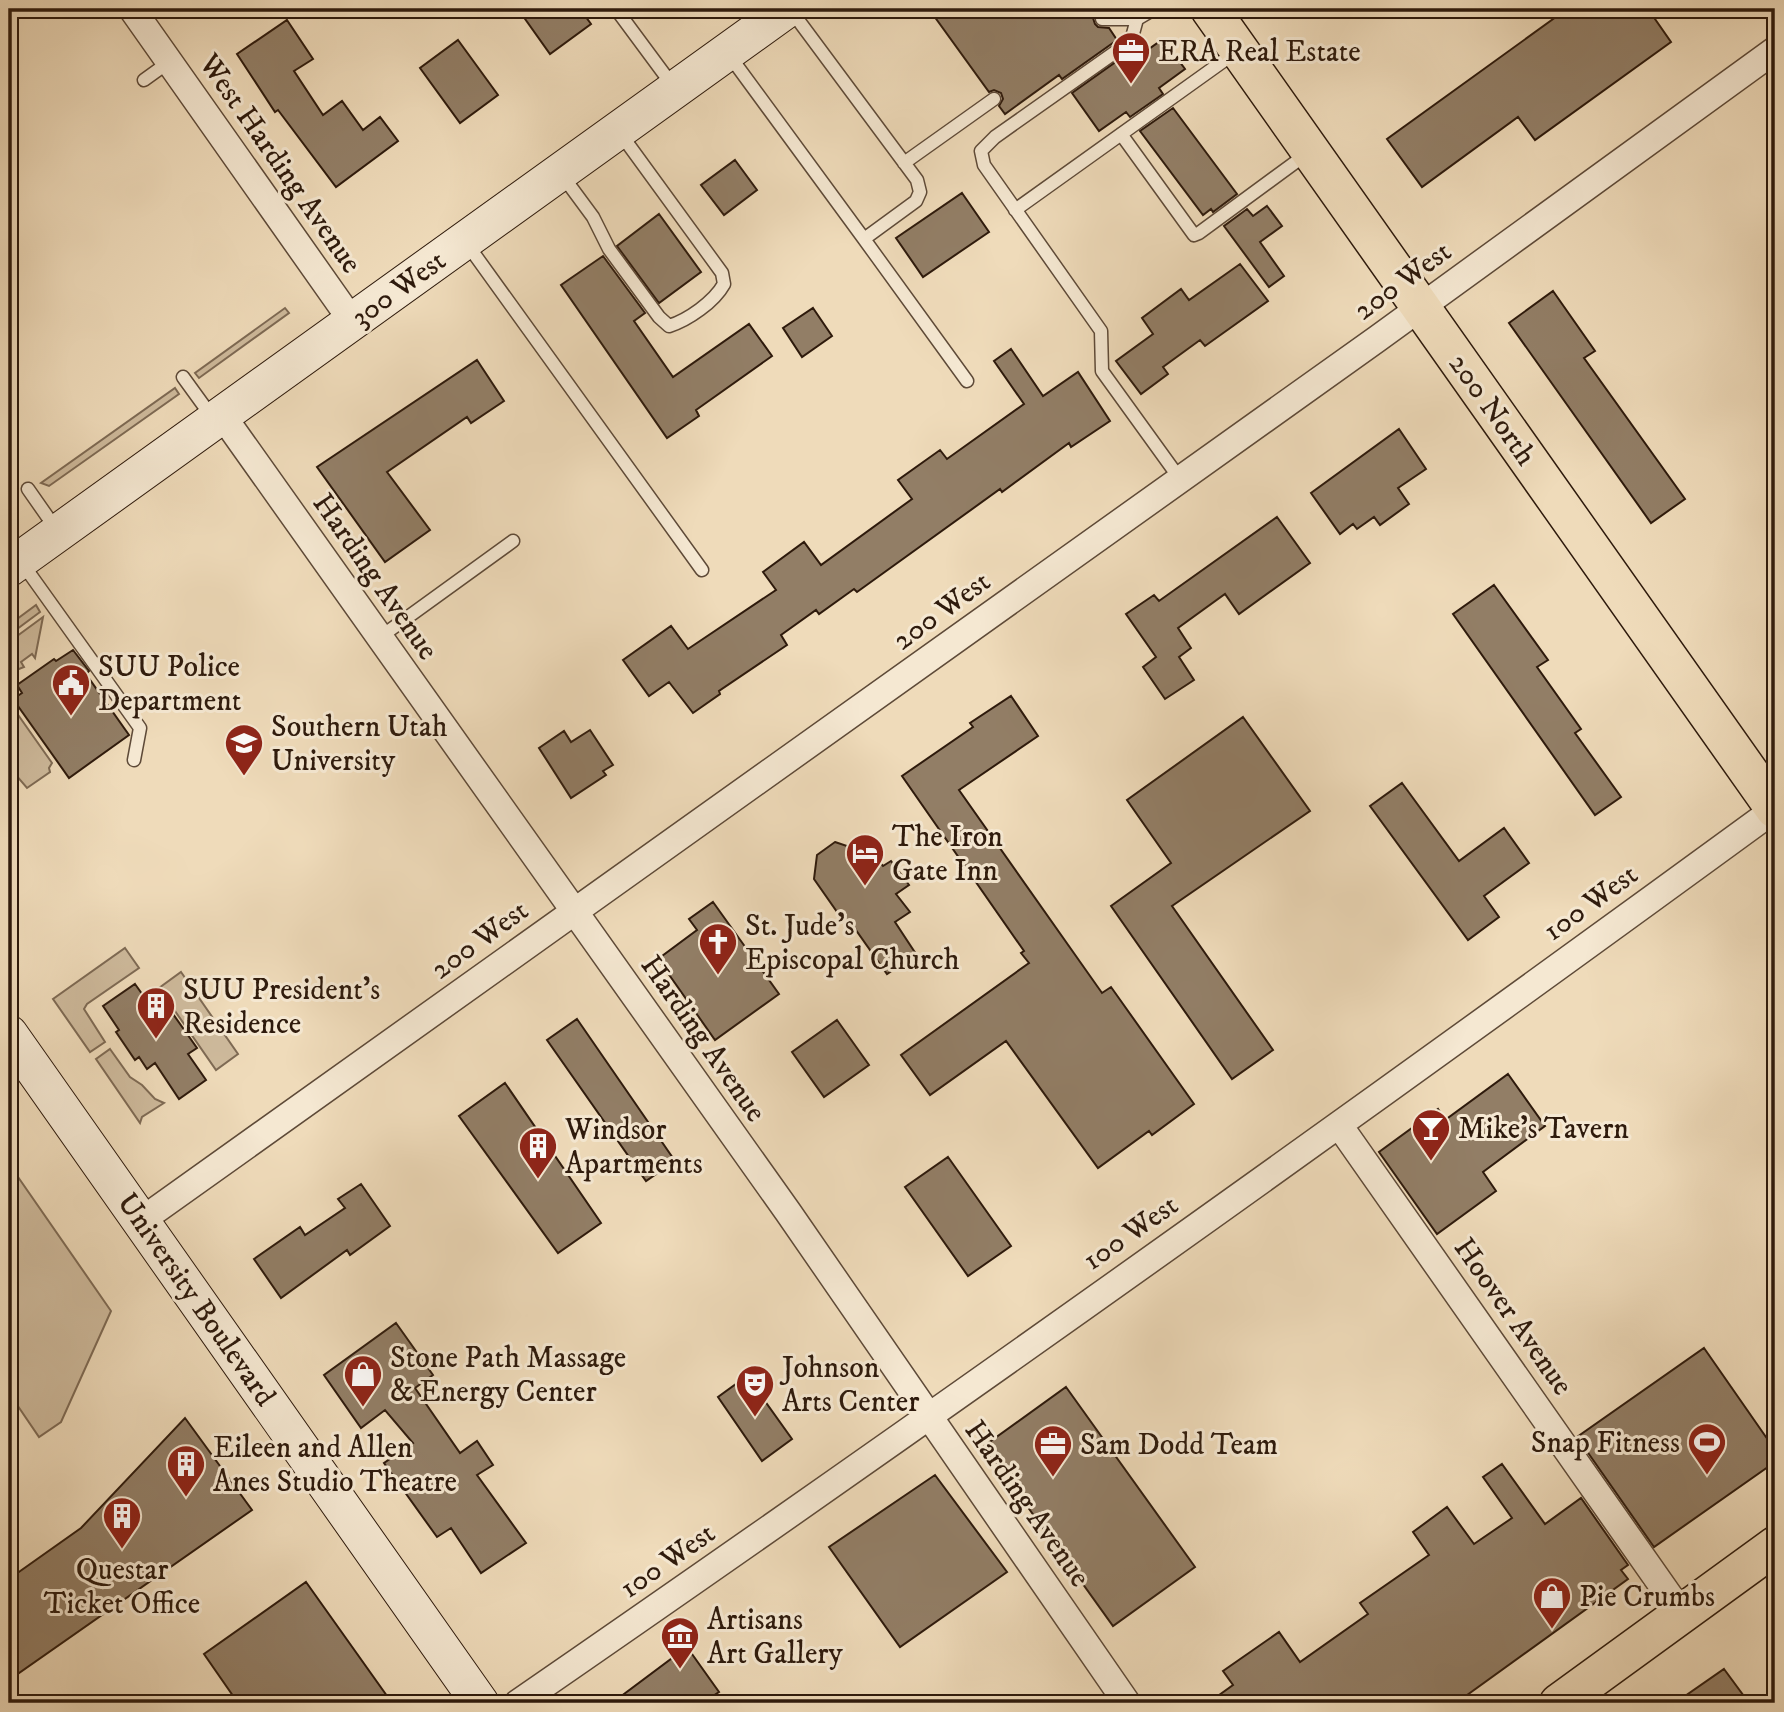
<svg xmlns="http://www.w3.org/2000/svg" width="1784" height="1712" font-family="'IM FELL DW Pica',serif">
	<rect width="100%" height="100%" fill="#efdbba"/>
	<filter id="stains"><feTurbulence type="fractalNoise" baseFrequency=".00286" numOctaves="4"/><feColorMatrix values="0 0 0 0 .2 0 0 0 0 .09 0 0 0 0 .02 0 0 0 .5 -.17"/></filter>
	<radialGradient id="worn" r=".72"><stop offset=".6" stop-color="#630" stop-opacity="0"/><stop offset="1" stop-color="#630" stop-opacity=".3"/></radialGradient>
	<path fill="#ceba9c" stroke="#7e6a54" stroke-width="2" d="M285,308L289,313L199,378L195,373Z
		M175,388L179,394L49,486L41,483Z
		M36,605L40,612L9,635V625Z
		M43,617L35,658L32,654L21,662L24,667L9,673V642Z
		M9,702L52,763L49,768L50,772L27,788L9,767Z
		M125,948L139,968L87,1004L84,1009L105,1042L90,1052L53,999Z
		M181,972L238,1054L216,1070L159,988Z
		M110,1049L130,1077L142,1085L155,1099L164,1103L142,1117L140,1123L96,1059Z
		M9,1164L111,1311L61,1422L39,1437L9,1393Z"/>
	<path fill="#927e66" stroke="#2e1a0c" stroke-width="2" d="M518,9H580L591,24L550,54Z
		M929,9H1095L1097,12L1093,18L1095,24L1098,27L1109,28L1117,40L1062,79L1059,75L1005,114L999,106L1003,99L1001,93L994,90L989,92Z
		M1567,9H1648L1671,42L1535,140L1518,117L1422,187L1387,139Z
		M287,20L313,59L294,71L323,115L342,101L363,130L380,117L398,141L336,187L278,110L275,112L237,54Z
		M1163,39L1185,69L1159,88L1163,94L1130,117L1126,112L1099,131L1072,93L1127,54L1132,61Z
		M458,40L498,95L460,123L420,68Z
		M1173,108L1237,194L1213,212L1211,209L1203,215L1140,131Z
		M735,160L757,190L724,215L701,185Z
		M962,193L989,232L923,277L896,238Z
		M1267,206L1282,226L1260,242L1284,276L1269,287L1224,226L1247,209L1253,216Z
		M659,214L701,272L659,303L617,246Z
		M603,256L645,313L634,321L673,377L749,324L772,356L696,410L699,416L667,438L561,285Z
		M1240,264L1268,301L1205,346L1200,340L1163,367L1168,374L1141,394L1116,361L1153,334L1142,318L1181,289L1189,300Z
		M1553,291L1595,351L1584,358L1685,499L1651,523L1509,323Z
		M813,308L832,336L802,357L783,328Z
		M1011,349L1043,396L1078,372L1110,421L1071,447L1069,443L1002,492L1000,489L857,592L854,589L819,614L816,610L781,635L787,645L719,691L720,694L693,713L669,682L649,696L623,660L671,626L688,649L776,590L763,572L804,542L821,565L912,499L898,480L940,450L947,459L1024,404L994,361Z
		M477,360L504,401L471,423L467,417L387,472L430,530L385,562L317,467Z
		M1399,429L1426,469L1398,488L1409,504L1380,525L1374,517L1357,529L1353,524L1340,534L1311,493Z
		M1277,517L1310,563L1239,614L1225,594L1178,628L1191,648L1179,657L1194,680L1165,699L1143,667L1156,657L1126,614L1154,595L1159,601Z
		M1494,585L1548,660L1537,667L1581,729L1575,733L1621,797L1595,815L1453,614Z
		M73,650L89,671L86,674L129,735L69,778L13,699L22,693L17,685L54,659L56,661Z
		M1011,696L1038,736L959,790L1102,993L1111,987L1194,1104L1152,1135L1149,1131L1098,1168L1006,1041L930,1095L901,1055L1029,963L1021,953L1024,951L902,776L973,727L970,723Z
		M1243,717L1310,811L1172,906L1273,1050L1232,1079L1111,906L1171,863L1127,800Z
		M590,730L613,765L603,771L606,775L571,798L539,748L564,731L571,742Z
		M1402,783L1459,861L1504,828L1529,863L1484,896L1499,917L1468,940L1370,806Z
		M835,842L856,849L867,863L876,857L883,866L891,861L909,885L896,894L910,912L895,922L916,954L887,974L853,926L849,929L814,879L817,855Z
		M713,902L779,994L715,1040L658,959L697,930L689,919Z
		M135,984L162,1022L173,1014L197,1048L188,1054L206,1080L179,1099L155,1063L147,1069L139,1057L135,1060L116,1032L119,1030L103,1006Z
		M577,1019L675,1161L646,1181L547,1040Z
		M837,1020L869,1065L824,1097L792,1052Z
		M1508,1074L1545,1126L1483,1172L1496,1191L1437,1234L1379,1152L1438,1109L1445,1120Z
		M505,1083L601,1223L558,1253L459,1116Z
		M948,1157L1011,1246L968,1276L905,1187Z
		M361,1184L390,1226L350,1255L347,1250L281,1298L254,1259L300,1227L305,1235L345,1208L338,1199Z
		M396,1323L433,1375L415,1388L460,1453L477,1441L493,1465L477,1475L526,1543L481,1573L451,1528L437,1537L384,1463L413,1443L385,1410L361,1428L324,1375Z
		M1704,1348L1775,1450V1462L1654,1547L1577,1437Z
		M747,1376L792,1439L762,1461L718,1397Z
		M1066,1387L1195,1567L1113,1626L984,1446Z
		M185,1418L252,1510L9,1680V1579L81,1528Z
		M1502,1464L1545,1524L1581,1498L1628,1565L1621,1570L1628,1579L1456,1703H1208L1233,1685L1223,1671L1279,1632L1300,1662L1368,1614L1360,1603L1429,1555L1413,1532L1447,1507L1474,1544L1512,1518L1483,1477Z
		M935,1475L1007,1572L900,1647L829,1547Z
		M306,1582L392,1703H238L204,1654Z
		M687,1647L719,1692L702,1703H612Z
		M1724,1669L1749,1703H1675Z"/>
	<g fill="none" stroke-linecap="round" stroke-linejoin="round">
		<g stroke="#5e4a38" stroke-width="15">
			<path id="lane" d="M616,9L673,86
				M1102,19H1137L1154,9
				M1137,19L1131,41L995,137L981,151L984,165L1101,331L1102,371L1180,479
				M729,55L864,239L916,201L920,192L917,180L790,9
				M144,80L169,62
				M1121,134L1194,235L1199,233L1308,153
				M904,163L994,99
				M562,175L593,217L609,249L659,317L669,326C688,320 714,302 724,284L722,273L620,133
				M1015,210L1236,52
				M864,239L967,381
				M467,244L702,570
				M183,377L212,417
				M28,489L56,529
				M22,563L140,728L134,760
				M379,638L513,541"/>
		</g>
		<g stroke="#5e4a38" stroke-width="29">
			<path id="street" d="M132,9L352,321
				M222,415L788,1212L1127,1703
				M1339,1125L1682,1614
				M142,1220L1377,339L1775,50
				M518,1703C941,1411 1360,1112 1775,809"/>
		</g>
		<g stroke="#2e1a0c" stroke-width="39">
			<path id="secondary" d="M9,568L787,9
				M9,1034L480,1703"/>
		</g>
		<g stroke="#2e1a0c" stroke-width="41">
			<path id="primary" d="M1210,9L1775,809
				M1559,1703L1775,1546"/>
		</g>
		<use href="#lane" stroke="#f5e8d2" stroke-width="12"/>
		<use href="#street" stroke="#f5e8d2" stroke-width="26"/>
		<use href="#secondary" stroke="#f5e8d2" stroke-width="37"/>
		<use href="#primary" stroke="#efdbba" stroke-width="38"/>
	</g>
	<defs>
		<g id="office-pin" transform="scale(2.0125)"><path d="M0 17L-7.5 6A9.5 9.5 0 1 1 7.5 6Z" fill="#8f2418" stroke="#f5e8d2"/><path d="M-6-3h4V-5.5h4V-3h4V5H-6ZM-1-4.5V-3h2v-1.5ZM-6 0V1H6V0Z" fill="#fff"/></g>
		<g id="civic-pin" transform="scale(2.0125)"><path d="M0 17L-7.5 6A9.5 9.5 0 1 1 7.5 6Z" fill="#8f2418" stroke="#f5e8d2"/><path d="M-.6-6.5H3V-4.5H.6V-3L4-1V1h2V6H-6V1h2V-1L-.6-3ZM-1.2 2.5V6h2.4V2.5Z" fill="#fff"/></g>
		<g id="university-pin" transform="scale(2.0125)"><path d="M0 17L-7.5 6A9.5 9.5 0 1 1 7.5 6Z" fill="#8f2418" stroke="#f5e8d2"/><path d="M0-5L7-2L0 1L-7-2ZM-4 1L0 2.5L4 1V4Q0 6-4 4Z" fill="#fff"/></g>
		<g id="hotel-pin" transform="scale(2.0125)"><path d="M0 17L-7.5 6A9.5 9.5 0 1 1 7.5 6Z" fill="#8f2418" stroke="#f5e8d2"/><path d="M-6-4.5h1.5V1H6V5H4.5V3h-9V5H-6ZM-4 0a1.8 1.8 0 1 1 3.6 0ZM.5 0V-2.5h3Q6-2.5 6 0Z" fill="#fff"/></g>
		<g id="church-pin" transform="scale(2.0125)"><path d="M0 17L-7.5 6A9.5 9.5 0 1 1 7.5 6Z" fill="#8f2418" stroke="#f5e8d2"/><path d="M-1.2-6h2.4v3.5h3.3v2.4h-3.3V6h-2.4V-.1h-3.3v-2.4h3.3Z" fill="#fff"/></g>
		<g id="building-pin" transform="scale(2.0125)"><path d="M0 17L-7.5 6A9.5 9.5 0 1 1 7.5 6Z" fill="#8f2418" stroke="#f5e8d2"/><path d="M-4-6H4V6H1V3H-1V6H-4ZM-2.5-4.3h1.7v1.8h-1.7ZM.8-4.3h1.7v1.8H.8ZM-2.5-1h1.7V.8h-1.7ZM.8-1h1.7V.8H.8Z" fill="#fff"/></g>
		<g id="bar-pin" transform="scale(2.0125)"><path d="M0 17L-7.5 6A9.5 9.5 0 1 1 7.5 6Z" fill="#8f2418" stroke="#f5e8d2"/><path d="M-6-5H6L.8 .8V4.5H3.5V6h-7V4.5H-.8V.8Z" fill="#fff"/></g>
		<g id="shop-pin" transform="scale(2.0125)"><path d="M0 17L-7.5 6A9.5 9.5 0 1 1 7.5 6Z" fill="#8f2418" stroke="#f5e8d2"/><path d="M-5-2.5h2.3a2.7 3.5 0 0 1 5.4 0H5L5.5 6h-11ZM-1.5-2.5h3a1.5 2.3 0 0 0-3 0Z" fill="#fff"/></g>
		<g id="theatre-pin" transform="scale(2.0125)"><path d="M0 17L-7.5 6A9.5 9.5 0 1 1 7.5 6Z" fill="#8f2418" stroke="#f5e8d2"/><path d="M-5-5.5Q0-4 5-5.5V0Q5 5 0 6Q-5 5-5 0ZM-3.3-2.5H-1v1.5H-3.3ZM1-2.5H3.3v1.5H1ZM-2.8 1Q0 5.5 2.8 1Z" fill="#fff"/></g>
		<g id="stadium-pin" transform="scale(2.0125)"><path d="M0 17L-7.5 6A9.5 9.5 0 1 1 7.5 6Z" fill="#8f2418" stroke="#f5e8d2"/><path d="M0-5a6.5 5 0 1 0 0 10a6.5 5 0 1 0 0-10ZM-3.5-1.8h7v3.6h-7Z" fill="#fff"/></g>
		<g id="museum-pin" transform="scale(2.0125)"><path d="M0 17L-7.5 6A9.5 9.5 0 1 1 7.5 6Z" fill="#8f2418" stroke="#f5e8d2"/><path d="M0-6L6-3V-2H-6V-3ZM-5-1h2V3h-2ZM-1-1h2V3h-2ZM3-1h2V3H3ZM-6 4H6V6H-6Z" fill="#fff"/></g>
	</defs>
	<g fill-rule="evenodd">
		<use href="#office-pin" x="1131" y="51"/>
		<use href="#civic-pin" x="71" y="683"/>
		<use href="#university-pin" x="244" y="743"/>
		<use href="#hotel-pin" x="865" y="853"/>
		<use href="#church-pin" x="718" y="942"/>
		<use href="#building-pin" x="156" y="1006"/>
		<use href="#bar-pin" x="1431" y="1128"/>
		<use href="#building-pin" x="538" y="1146"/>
		<use href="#shop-pin" x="363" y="1374"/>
		<use href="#theatre-pin" x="755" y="1384"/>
		<use href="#stadium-pin" x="1707" y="1442"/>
		<use href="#office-pin" x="1053" y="1444"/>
		<use href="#building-pin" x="186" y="1464"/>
		<use href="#building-pin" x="122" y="1516"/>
		<use href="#shop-pin" x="1552" y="1596"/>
		<use href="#museum-pin" x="680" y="1636"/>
	</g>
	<g text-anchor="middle" stroke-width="6" stroke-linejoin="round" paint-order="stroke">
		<g font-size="30" fill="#2e1a0c" stroke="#f5e8d2" text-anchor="start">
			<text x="1158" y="61">ERA Real Estate</text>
			<text x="98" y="676">SUU Police<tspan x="98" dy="34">Department</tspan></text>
			<text x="271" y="736">Southern Utah<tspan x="271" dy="34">University</tspan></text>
			<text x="892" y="846">The Iron<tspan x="892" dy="34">Gate Inn</tspan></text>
			<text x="745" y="935">St. Jude's<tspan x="745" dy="34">Episcopal Church</tspan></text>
			<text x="183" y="999">SUU President's<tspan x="183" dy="34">Residence</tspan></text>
			<text x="1458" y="1138">Mike's Tavern</text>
			<text x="565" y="1139">Windsor<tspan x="565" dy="34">Apartments</tspan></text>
			<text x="390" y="1367">Stone Path Massage<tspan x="390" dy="34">&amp; Energy Center</tspan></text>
			<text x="782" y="1377">Johnson<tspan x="782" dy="34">Arts Center</tspan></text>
			<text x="1680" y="1452" text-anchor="end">Snap Fitness</text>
			<text x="1080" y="1454">Sam Dodd Team</text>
			<text x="213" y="1457">Eileen and Allen<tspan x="213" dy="34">Anes Studio Theatre</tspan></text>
			<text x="122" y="1579" text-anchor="middle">Questar<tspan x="122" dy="34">Ticket Office</tspan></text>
			<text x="1579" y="1606">Pie Crumbs</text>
			<text x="707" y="1629">Artisans<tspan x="707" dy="34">Art Gallery</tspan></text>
		</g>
		<g font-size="30" fill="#2e1a0c" stroke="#f5e8d2">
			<text transform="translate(281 163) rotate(55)" y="10">West Harding Avenue</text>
			<text transform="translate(1402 280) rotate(-36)" y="10">200 West</text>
			<text transform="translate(398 288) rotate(-36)" y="10">300 West</text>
			<text transform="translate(1493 409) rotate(55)" y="10">200 North</text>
			<text transform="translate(376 576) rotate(55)" y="10">Harding Avenue</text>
			<text transform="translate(941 610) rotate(-36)" y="10">200 West</text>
			<text transform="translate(1590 902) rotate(-36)" y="10">100 West</text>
			<text transform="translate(479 939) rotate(-36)" y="10">200 West</text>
			<text transform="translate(704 1038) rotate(55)" y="10">Harding Avenue</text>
			<text transform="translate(1130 1232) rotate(-35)" y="10">100 West</text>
			<text transform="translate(197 1299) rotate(55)" y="10">University Boulevard</text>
			<text transform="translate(1514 1316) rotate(55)" y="10">Hoover Avenue</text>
			<text transform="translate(1028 1503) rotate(55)" y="10">Harding Avenue</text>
			<text transform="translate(667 1560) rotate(-35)" y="10">100 West</text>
		</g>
	</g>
	<rect width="1784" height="1712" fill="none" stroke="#efdbba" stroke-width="35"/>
	<rect x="10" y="10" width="1763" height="1691" fill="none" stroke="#2e1a0c" stroke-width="3.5"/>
	<rect x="18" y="18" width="1749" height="1677" fill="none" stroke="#2e1a0c" stroke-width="2"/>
	<rect width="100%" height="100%" filter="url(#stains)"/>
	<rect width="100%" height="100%" fill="url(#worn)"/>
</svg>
